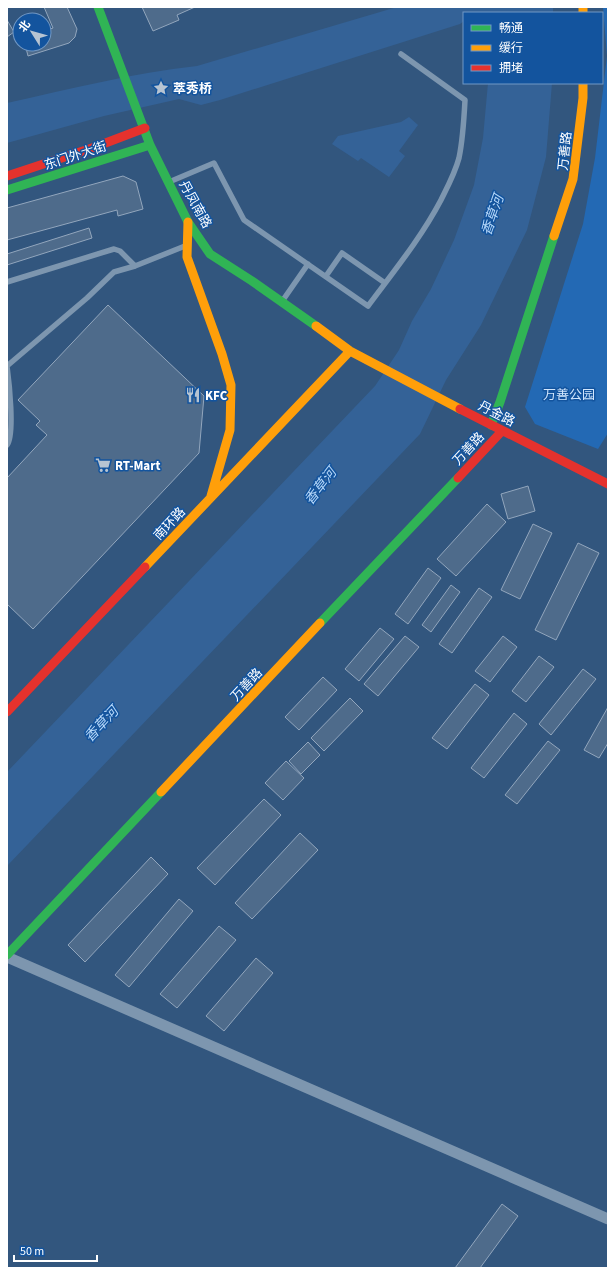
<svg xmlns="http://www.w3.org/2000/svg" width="615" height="1275" font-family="'Source Sans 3','Noto Sans SC',sans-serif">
	<rect width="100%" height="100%" fill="#32567e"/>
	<path fill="#2369b4" d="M603,7H608V433L598,449L535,424L525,407L583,224L595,158L607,56Z"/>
	<path fill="#346297" d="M397,7H553V13H464V21L460,24L220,100L201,105L179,99L104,116L7,143V103C70,89 133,73 197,66Z
		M488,83H552L546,157L527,230L481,325L446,380L420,434L7,866V772L375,386L399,350L412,321L431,289L454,240L474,185L483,138Z
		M409,117L418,125L399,151L405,156L389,177L361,158L358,161L332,144L338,136L401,122Z"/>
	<path fill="#4e6b8b" stroke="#92a6bd" d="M44,7H67L77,29L75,37L69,43L28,56L25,44H44V31L53,28Z
		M142,7H195L177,15L179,20L153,31Z
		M7,20L14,32L7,37Z
		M123,176L136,182L143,209L118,216L117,210L7,240V208Z
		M89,228L92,238L7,265V254Z
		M108,305L204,396L199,453L33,629L7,604V478L47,435L36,425L40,421L18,400Z
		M528,486L535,511L508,519L501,494Z
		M487,504L506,522L456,576L437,559Z
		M533,524L552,533L520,599L501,590Z
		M578,543L599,553L556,640L535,630Z
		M428,568L441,578L408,624L395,614Z
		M451,585L460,592L431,632L422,625Z
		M479,588L492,597L452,653L439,644Z
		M380,628L394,639L359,681L345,669Z
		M405,636L419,647L378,696L364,684Z
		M503,636L517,647L490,682L475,671Z
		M539,656L554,667L526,702L512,691Z
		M583,669L596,679L551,735L539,724Z
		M323,677L337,690L299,730L285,717Z
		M475,684L489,695L447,749L432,738Z
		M350,698L363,711L324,751L311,738Z
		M608,707V743L599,758L584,750Z
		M514,713L527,724L484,778L471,768Z
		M548,741L560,750L517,804L505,795Z
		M308,742L320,755L301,774L289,761Z
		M286,761L304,778L283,800L265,783Z
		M264,799L281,815L215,885L197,868Z
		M300,833L318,850L252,919L235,903Z
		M151,857L168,874L85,962L68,945Z
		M179,899L193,911L129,987L115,975Z
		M219,926L236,940L177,1008L160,994Z
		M256,958L273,973L224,1031L206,1016Z
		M502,1204L518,1216L480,1268H455Z"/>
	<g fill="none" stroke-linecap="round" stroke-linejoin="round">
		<path stroke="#7d96af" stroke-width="5.5" d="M169,182L214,163L244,220L368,306C394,271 421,238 441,200C448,186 455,173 459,158C463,139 464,119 465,100L401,54
			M326,276L342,253L385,283
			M7,282L114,249L120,251L135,266
			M283,300L308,264
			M7,445C15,435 9,381 7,366L87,298L114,272L135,266L185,246"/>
		<path stroke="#7d96af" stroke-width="11" d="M7,957L608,1219"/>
		<path stroke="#30b455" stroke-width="9" d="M98,7L150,145L188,222L210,254L252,281L316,326
			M7,190L150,145
			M491,425L500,402L554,236
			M320,623L458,478
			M7,955L161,792"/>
		<path stroke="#ff9f0a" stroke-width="9" d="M583,7V13
			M188,222L187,257L222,354L231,385L230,430L211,496
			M554,236L573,179L583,98V83
			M316,326L350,351L460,409
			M145,567L350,351
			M161,792L320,623"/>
		<path stroke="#e5322d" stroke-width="9" d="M7,176L95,147L145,128
			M460,409L608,484
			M458,478L502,431
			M7,712L145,567"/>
	</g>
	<defs>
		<g id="sight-bare" transform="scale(1.2)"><path d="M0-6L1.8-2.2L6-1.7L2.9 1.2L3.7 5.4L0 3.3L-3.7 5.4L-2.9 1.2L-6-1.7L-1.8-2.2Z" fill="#b7c4d2" stroke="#13549e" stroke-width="2.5" paint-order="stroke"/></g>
		<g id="restaurant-bare" transform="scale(1.2)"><path d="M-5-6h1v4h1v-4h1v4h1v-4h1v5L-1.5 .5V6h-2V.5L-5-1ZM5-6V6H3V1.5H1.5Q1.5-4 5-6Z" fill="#b7c4d2" stroke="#13549e" stroke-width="2.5" paint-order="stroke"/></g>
		<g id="supermarket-bare" transform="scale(1.2)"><path d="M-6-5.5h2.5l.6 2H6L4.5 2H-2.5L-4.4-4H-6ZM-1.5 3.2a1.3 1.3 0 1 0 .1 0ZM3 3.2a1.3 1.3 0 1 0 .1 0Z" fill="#b7c4d2" stroke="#13549e" stroke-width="2.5" paint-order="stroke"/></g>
	</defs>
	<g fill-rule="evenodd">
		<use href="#sight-bare" x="161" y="88"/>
		<use href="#restaurant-bare" x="193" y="395"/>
		<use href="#supermarket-bare" x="103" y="465"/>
	</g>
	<g text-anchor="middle" stroke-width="3" stroke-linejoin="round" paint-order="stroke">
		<g font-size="13" font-weight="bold" fill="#fff" stroke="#13549e" text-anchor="start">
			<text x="173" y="93">萃秀桥</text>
			<text x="205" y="400">KFC</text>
			<text x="115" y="470">RT-Mart</text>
		</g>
		<g font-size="13" fill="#fff" stroke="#13549e">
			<text transform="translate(564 151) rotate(-84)" y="5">万善路</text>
			<text transform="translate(75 155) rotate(-18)" y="5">东门外大街</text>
			<text transform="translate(196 204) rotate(61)" y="5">丹凤南路</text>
			<text transform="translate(497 413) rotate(27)" y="5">丹金路</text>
			<text transform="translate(468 448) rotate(-47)" y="5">万善路</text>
			<text transform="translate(169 523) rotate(-47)" y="5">南环路</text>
			<text transform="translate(246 684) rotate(-47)" y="5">万善路</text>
		</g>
		<g font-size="13" fill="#d2e7fe" stroke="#13549e">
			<text x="569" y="399">万善公园</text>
		</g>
		<g font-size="14" font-style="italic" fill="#b6d8fa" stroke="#13549e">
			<text transform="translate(492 215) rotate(-71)" y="5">香草河</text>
			<text transform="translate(320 486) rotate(-52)" y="5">香草河</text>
			<text transform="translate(101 724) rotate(-47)" y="5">香草河</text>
		</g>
	</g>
	<rect width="615" height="1275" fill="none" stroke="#ffffff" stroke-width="16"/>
	<rect x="463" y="12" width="140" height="72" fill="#13549e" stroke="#7198c5"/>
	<rect x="471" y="25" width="20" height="6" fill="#30b455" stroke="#7198c5"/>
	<text x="499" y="32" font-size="12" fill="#ffffff">畅通</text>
	<rect x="471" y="45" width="20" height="6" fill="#ff9f0a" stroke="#7198c5"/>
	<text x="499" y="52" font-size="12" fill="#ffffff">缓行</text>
	<rect x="471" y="65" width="20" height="6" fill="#e5322d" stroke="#7198c5"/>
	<text x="499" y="72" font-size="12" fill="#ffffff">拥堵</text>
	<g transform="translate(32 32) rotate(307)"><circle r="19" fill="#13549e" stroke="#7198c5"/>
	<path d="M0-3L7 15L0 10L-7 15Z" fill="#b7c4d2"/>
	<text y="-6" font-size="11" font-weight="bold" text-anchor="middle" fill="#ffffff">北</text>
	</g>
	<path d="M14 1255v6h83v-6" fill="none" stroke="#ffffff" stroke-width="2"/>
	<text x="20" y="1255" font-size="12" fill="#ffffff" stroke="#13549e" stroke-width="3" paint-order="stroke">50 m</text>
</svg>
